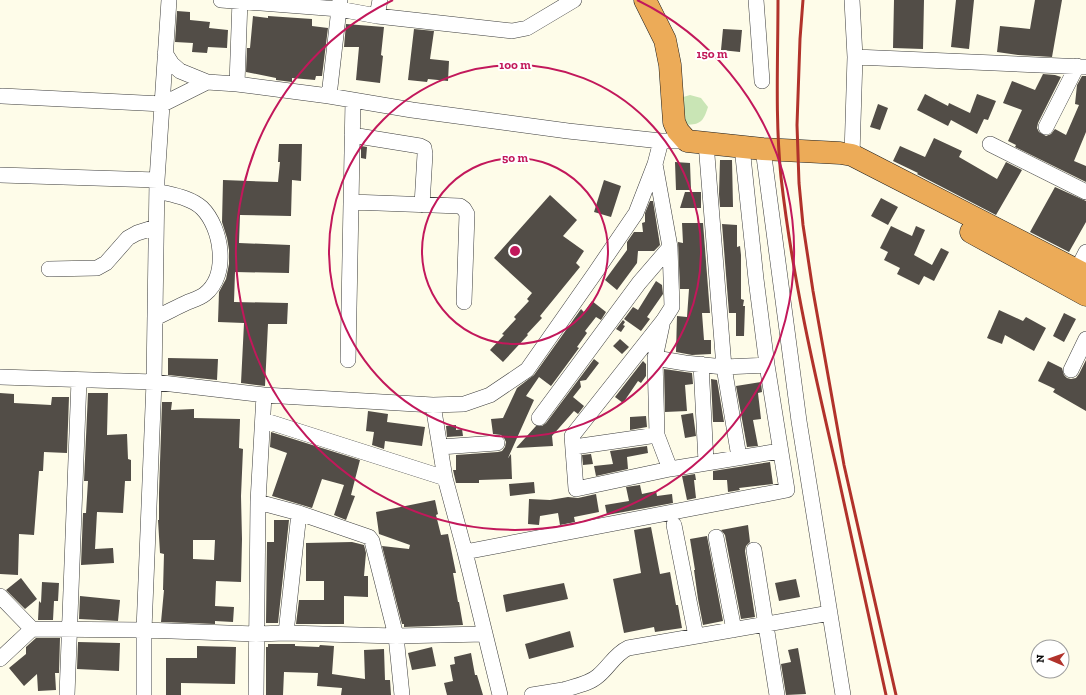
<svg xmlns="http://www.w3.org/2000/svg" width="1086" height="695" font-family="'Zilla Slab',serif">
	<rect width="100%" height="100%" fill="#fefce9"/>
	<path fill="#c9e5b5" d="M690,95L701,98L708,107C703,122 701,124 686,125L680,98Z"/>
	<path fill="#524d47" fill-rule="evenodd" d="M894,0H924L923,49L893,48Z
		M956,0H974L969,49L951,47Z
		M1035,0H1062L1052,57L1018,55L997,52L1000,26L1030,29Z
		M177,11L190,12V20L210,22L209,28L228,30L227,48L208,47L207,53L192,52L193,43L175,42Z
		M253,16L268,18V16L312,19V26L328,28L322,76H316L315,80L292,78V82L276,80V78L246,72L247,48H250Z
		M346,24L384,27L381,55L383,56L380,83L356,80L359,47H344Z
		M414,29L434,31L430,59L449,61L448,81L428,79L427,82L408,80Z
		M723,29L742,30L740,52L721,50Z
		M1043,74L1055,75L1061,77L1038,123L1037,128L1039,132L1046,136L1051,134L1055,129L1066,135L1079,105L1075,104L1077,85L1082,76H1086V132L1074,161L1086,166V182L1015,147L1016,145L1008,141L1022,110L1003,103L1012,81L1035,90Z
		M925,94L948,106L949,103L970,113L977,94L996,101L988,120L984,119L977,134L951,120L948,126L917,110Z
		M878,104L888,108L880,130L870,127Z
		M934,138L962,151L959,157L997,179L1006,162L1022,170L996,215L917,174L918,173L893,161L900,146L925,157Z
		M279,144H302L301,181L292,180L291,216L240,215L239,243L290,245L289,273L235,272L234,302L288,303L287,324H268L265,386L241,383L244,323L218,322L219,292L226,279L229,264V250L227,238L222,222L223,180L278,182L280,162H278Z
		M361,146L367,147L366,159L361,158Z
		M720,160H732L733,207H720L719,194Z
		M675,162L690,163L691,190H676Z
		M604,180L621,186L611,217L594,212Z
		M1055,187L1086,201V222L1069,252L1030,232Z
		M685,192H701V208H680Z
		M550,195L577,220L563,236L584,251L576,263L580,267L540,316L542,318L527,334L528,335L503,362L490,350L504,335L502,334L516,319L514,317L529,301L527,299L532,293L494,258Z
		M881,198L898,207L888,225L871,216Z
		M650,201H653L660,245L654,251H638L637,263L617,290L605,280L627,250V242L634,232H643L642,223L645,222V213Z
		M682,223H703L710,313H702L704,340H711V354L692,355L676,352L677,316L687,317L689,289H680L678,242L683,243Z
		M722,224L737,225V247L740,246L741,255V299L744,300L743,306H745L744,336H736V313H729Z
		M891,226L912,236L916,226L925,230L914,255L932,265L941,248L949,252L934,281L924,276L919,285L897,274L900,268L884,260L888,252L880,248Z
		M656,281L662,285L663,294L647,317L650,319L641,331L624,319L633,307L638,310Z
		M592,301L606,312L601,320L596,317L585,331L587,333L577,347L579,348L551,386L539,377L526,396L534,400L508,458L511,454L512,479L479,480V483H456L453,470H456V455L498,452L502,451L505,447L506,442L504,438L501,435L493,434L491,419L503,418L517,388L534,375L581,309L584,312Z
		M999,310L1023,321L1026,317L1046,328L1034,351L1005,335L1002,344L987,338Z
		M1064,313L1076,319L1064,342L1053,336Z
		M623,320L625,322L623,325L625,326L621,332L616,329Z
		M620,339L629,347L622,354L613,346Z
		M168,358L218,359L217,380L168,375Z
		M594,359L599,363L586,380L580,381L581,387L573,397L584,406L578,414L574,411L552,436L553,446L516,448L536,426H542L546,423Z
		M1086,360V411L1053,392L1055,389L1038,381L1048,361L1062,368L1064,375L1067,378L1071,379L1076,378L1079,374Z
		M643,361L646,364V376L641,383L638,381L623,403L615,397Z
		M664,369L692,373L693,384L685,385L687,411L665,412Z
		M711,379L717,380L724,422H713Z
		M761,382L762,392L758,393L761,419L753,420L758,446L747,447L736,386Z
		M0,393L14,394V403L51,405L52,397H69L67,453L44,452L43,471H39L34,535L19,534L18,575L0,574Z
		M88,393H108L107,435L127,434L128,459L131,460V481H125L123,513L97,512L95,549L113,548L114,563L81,565L83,513H86L88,481H84Z
		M162,402H172L171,410L194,409V418L240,419L239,448L243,449L241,496L242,539L241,582L216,581L215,606L234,607L233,622L215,621V624L161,622L164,590H163L164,554L160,553L158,520H159V493ZM193,540H215L214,560L193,559Z
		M368,411L388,414L387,422L425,427L422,446L385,441L384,449L372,445L374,432L366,431Z
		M693,413L696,436L685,438L681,415Z
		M646,416L647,427L630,430V417Z
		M456,425V430L462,429L463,436L447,437L446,426Z
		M271,432L360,460L351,495L355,496L346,520L334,515L344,485L322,479L312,508L272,496L287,453L270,447Z
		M647,446L648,453L627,457L628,469L596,476L594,466L613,464L610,451Z
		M591,454L593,464L583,465L582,455Z
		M770,462L773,484L739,488L740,490L728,492L727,480H713V471Z
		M695,474L696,480H694L696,498L687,500L682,476Z
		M534,482L535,493L510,496L509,484Z
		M640,485L642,494L656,491L657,496L672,494L673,503L607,515L605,505L629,501L626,487Z
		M596,494L599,512L574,517L575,522L560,525L558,513L540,516L539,525L528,524L529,499L550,500L568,497L578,498Z
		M435,500L438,514L436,515L441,535L448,534L456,573H453L458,602H459L463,625L404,627V624H402L382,546L409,549L410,545L379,534L376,512Z
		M274,520H289L278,623H266L267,542H274Z
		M748,525L750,542L746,546L745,551L755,617L741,619L725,535L721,530Z
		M651,527L660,574L670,572L676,605H678L682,628L655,632L654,627L624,633L613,579L641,573L634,530Z
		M707,536L723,621L703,625L698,599L694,570H695L690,539Z
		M352,542L364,545L366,553L364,576H368V597L344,596V624H296L299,600H324V581H306V543Z
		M21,578L37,599L25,609L6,590Z
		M796,579L800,597L779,601L775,583Z
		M42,582L59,583L58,601H54L53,620H38L39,601L41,603Z
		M564,583L568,599L506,612L503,595Z
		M80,596L120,600L118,621L79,619Z
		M570,631L574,647L529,659L525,644Z
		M36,638H60L59,673H55L56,690L38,691L37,674L24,686L9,668L26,654V647Z
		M78,642L120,643L119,671L77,669Z
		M268,644H295V646L319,647L320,645L334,646L332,674L365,679L364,650L384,649L385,680H390L391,695H341L342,688L317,686L318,673L284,672L283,695H266V647H268Z
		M197,646L236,647L235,684L181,683V695H166V658H197Z
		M432,647L436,666L412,670L408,653Z
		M798,648L806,694L786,695L781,664L791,662L788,650Z
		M471,653L475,675H477L483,695H447L444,683L453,681L450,665L455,664L454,657Z"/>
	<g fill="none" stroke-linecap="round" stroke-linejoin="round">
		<g stroke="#3d3d3d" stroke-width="16">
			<path id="minor" d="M221,0L339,9L377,16L512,31L527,28L574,0
				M756,0L762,81
				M377,16L380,0
				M165,53L172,64L180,71L207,82L237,84L329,96L412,110L568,131L661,141H687
				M855,57L1086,67
				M237,84L240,0
				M2,96L163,104L207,82
				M329,96L340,0
				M1046,127L1077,66
				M352,135L420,146L424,148L425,154L422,205
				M990,144L1086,192
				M763,149L799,421L843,695
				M852,155L855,57L852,0
				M655,164L670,247
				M0,175L157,180
				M351,202L460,206L464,209L467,214L464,302
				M49,269L97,268L106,263L128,238L137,233L156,227
				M1077,270L1086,252
				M155,318C166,313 177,307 188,302C193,300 200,298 205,294C229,275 222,228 202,208C190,197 172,195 157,191
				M655,358L685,363L724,367L706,143
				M348,360L353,100
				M701,364L706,462
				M1071,370L1086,339
				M0,377L154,382L264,395L433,405L464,404L490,395L527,370L595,273L636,213L655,164L661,141
				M433,405L445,478L465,552L500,695
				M539,418L639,283L670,247L672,307L663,321L572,436L576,489L670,469L780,451
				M263,420L445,478
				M657,435L670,469
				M440,447L497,443
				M574,447L657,435L655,358L662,325
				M739,457L724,367L767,365
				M258,502L299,513L369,537L372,541L396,636L402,695
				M674,525L696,636
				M716,537L734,630
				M754,550L777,695
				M465,552L787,490L767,365L756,279L742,147
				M0,596L32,629L144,630L256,634L286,633L396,636L485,634
				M286,633L299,513
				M0,659L32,629
				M563,690C575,686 589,684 598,676C609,667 615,654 628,648L830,613
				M67,695L79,380
				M144,695V630L154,382L157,180L169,0
				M256,695L258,502L264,395
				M532,695L563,690L564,695"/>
		</g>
		<g stroke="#1b1b1b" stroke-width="23">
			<path id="highway" d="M645,0L665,40L670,65L674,122L678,131L687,141L763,149L840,153L852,155L1086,275
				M971,232L1086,295"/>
		</g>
		<use href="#minor" stroke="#fff" stroke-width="15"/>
		<use href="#highway" stroke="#ecab58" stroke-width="22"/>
		<path stroke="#b1322b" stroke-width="3" d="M778,0C778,59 775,118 781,177C792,275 814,371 836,466C853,542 869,619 886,695
			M803,0L800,39L797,125L799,183L803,225L813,291L844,465L896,695"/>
	</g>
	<g fill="none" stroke="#c2185b" stroke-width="2">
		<circle cx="515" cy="251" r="93"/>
		<circle cx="515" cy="251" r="186"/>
		<path d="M637 0A279 279 0 1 1 393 0"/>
	</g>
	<circle cx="515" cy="251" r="6" fill="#c2185b" stroke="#fff" stroke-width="2"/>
	<g font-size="12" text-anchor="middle" font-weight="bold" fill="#c2185b" stroke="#fff" stroke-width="4" stroke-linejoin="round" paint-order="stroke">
		<text x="712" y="58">150 m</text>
		<text x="515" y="69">100 m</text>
		<text x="515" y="162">50 m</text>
	</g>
	<g transform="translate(1050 659) rotate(272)"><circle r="19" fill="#ffffff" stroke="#9d9d9d"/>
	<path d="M0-3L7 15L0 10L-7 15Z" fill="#b1322b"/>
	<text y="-6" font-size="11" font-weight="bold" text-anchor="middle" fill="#0a0a0a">N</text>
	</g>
</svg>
